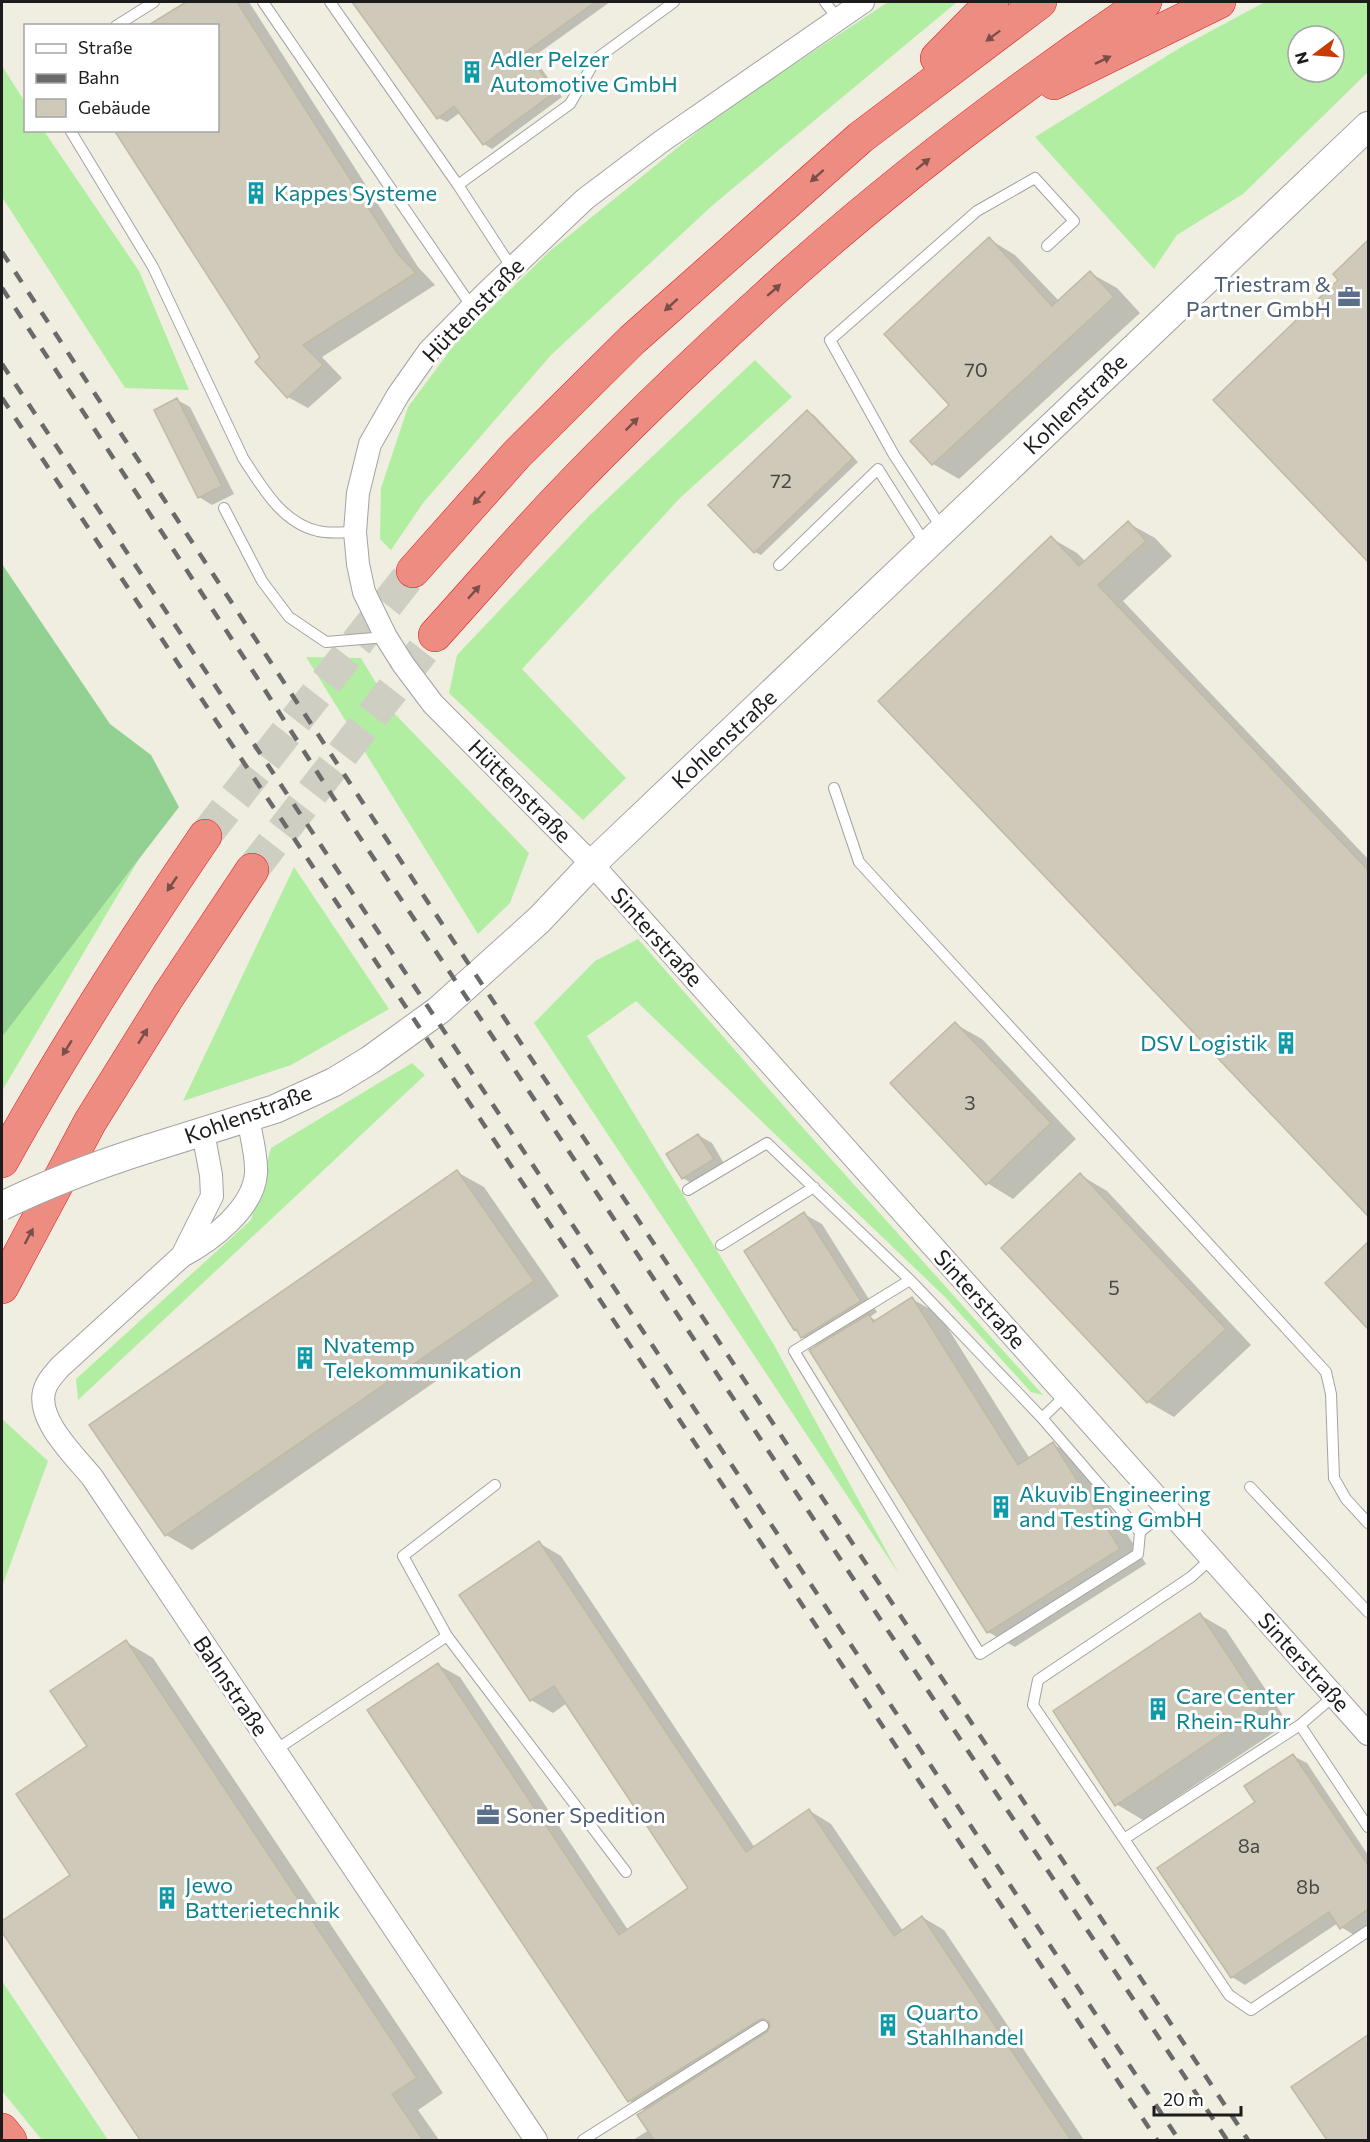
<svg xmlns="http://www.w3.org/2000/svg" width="1370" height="2142" font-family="Commissioner,sans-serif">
	<rect width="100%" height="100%" fill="#efeee1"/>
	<path fill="#b1eea2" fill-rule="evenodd" d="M888,2H957L714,204L551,355L423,503L391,550L380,539L381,488L408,407L457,341L550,251L719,114Z
		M1265,2H1368V72L1243,194L1177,235L1154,269L1035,137L1183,46ZM1298,36H1334V72H1298Z
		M2,66L25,102L26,130L44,131L139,271L189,390L125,388L2,197Z
		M755,360L792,397L681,497L522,669L626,778L583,820L449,693L457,655L589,516Z
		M306,657L361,658L394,713L529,853L510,903L478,934Z
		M139,859L2,1091V1037Z
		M294,867L389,1009L291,1065L183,1101Z
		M638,939L795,1119L1043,1395L1031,1392L945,1297L636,1001L587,1036L774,1345L899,1574L534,1023L595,961Z
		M412,1063L425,1075L78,1400L76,1379L251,1220L271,1148Z
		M2,1419L48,1461L2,1587Z
		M2,1981L108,2140H42L2,2091Z"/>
	<path fill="#92d192" d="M2,564L110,724L151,755L179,807L2,1037Z"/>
	<path fill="#0003" d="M189,2H249L418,267L435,285L322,357L342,378L308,408L288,397L262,358L218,130V26H150Z
		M354,2H610L533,57L562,97L492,149L484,144L461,112L447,122L438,118Z
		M989,239L1015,255L1059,301L1090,273L1117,288L1140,313L959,479L933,464L951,405Z
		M1368,242V560L1215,400L1340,280L1335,274Z
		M177,400L190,407L234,494L212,505L199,497Z
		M807,411L814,415L858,462L761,555L755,552Z
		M1128,523L1155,538L1172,556L1123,601L1368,859V1214L880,701L1051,538L1077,553L1086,562Z
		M955,1024L982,1039L1076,1139L1013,1199L987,1183Z
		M698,1135L712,1143L726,1167L696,1186L683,1178Z
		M457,1172L484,1187L559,1296L192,1550L166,1535Z
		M1080,1175L1107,1191L1251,1345L1174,1417L1148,1402Z
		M804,1214L822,1224L877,1312L870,1317L877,1321L912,1299L939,1314L1030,1459L1053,1444L1080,1460L1146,1564L1015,1647L988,1632L819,1346L802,1337L795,1329Z
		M1368,1244V1327L1327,1283Z
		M539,1543L561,1556L755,1848L810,1811L831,1824L903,1931L922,1917L944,1930L1084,2140H633L649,2130L646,2111L630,2101L369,1711L438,1665L460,1677L628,1930L690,1889L567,1703L553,1713L531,1700L461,1595Z
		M1200,1615L1226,1630L1288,1723L1143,1820L1116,1804Z
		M126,1642L153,1658L443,2093L418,2110L439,2140H142L2,1929V1923L72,1876L89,1747Z
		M1293,1756L1307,1763L1368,1855V1926L1354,1935L1341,1927L1338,1923L1245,1985L1232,1977L1257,1803Z
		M1368,2037V2140H1329L1293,2087Z"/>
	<path fill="#cfc9ba" stroke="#c1b9a2" stroke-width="1.5" d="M186,2H237L398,254L416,273L303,345L323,365L287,398L255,362L260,357L114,130H218V26H147Z
		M352,2H595L526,52L555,92L483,145L454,106L437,119Z
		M989,237L1052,306L1090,271L1114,297L932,465L910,441L949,405L884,334Z
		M1368,240V562L1213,400L1338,280L1333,274Z
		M177,398L222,486L198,498L154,410Z
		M807,410L853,458L754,553L708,505Z
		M1128,521L1146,541L1098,585L1368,870V1216L878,701L1051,536L1079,566Z
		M955,1022L1051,1123L986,1185L890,1083Z
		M698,1134L714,1159L682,1179L666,1154Z
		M457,1170L534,1281L165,1536L89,1425Z
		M1080,1173L1226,1329L1147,1403L1001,1248Z
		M804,1212L861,1301L801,1338L796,1329L794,1330L744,1251Z
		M1368,1242V1329L1325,1283Z
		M912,1297L1018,1465L1053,1442L1120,1549L987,1633L809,1350L869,1314L873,1322Z
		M539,1541L746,1852L809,1809L894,1936L922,1916L1071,2140H654L637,2115L767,2032L770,2026L769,2022L763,2019L759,2020L628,2102L367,1710L438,1663L619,1935L688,1888L554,1686L530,1701L459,1595Z
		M1200,1613L1262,1707L1115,1806L1053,1711Z
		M126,1640L417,2078L392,2094L423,2140H140L2,1932V1921L70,1875L16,1794L87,1746L50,1691Z
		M1293,1754L1368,1865V1909L1340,1929L1329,1912L1231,1978L1157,1868L1255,1802L1244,1786Z
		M1368,2035V2140H1327L1291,2087Z"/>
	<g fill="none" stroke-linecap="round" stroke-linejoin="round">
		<path stroke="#cfcec3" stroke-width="33" stroke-dasharray="33 16" stroke-linecap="butt" d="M205,836L413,571
			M252,870L435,635"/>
		<g stroke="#a3a3a3" stroke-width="12">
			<path id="service" d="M263,2L472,307
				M330,2L458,185
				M825,2L838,19
				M116,26L154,2
				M70,130L153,267L243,458C262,487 282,523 318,531C329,534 344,532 355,532
				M512,268L458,185L570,104L596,59L674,2
				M224,508L262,581L289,617L326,642L386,637
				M943,530L894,455L830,340L977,211L1035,178L1074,221L1047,246
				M779,565L878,469L926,545
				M834,788L859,862L1326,1372L1331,1394L1334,1478L1346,1499L1368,1523
				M688,1190L767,1143L910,1280L1042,1418L1066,1395
				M721,1245L814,1187
				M910,1280L794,1351L980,1654L1138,1554L1140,1532
				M1042,1418L1140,1532L1168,1509
				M1250,1487L1368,1612
				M447,1636L403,1556L495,1485
				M1334,1696L1300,1725L1368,1827
				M1300,1725L1124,1839L1229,1995L1251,2010L1368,1931
				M274,1751L447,1636L626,1872
				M1124,1839L1033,1705L1038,1680L1191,1577L1212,1558
				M583,2140L763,2026"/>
		</g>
		<g stroke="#a3a3a3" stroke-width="24">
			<path id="minor" d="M863,2L662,141L585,199L486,293L429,351L398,395L370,444L358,493L355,532L358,564L364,592L386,637L403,664L433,704L592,864L1368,1734
				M203,1132L211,1175L212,1196L182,1256C211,1241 254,1208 256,1173C257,1156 251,1135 248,1118
				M182,1256L60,1367C55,1373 49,1379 46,1386C32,1416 74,1455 92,1477L536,2140"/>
		</g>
		<g stroke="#a3a3a3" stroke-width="30">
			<path id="tertiary" d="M147,1149L275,1109L334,1082L370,1060L439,1010L539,920L592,864L1368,126"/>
		</g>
		<g stroke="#e51621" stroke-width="34">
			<path id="motorway" d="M937,58L992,2
				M1054,83L1219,2
				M413,571L517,454L632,340L861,137L1040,2
				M435,635C473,593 511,549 550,507C619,434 692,364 767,296C885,188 1013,91 1145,2
				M2,1161C64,1049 133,942 205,836
				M2,1287L90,1122L169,995L252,870
				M2,2130L10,2140"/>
		</g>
		<use href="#service" stroke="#fff" stroke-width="10"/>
		<use href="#minor" stroke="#fff" stroke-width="22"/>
		<use href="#tertiary" stroke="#fff" stroke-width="28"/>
		<use href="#motorway" stroke="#ed8d82" stroke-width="33"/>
		<path stroke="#6a6a6a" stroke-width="4.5" stroke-dasharray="12 12" stroke-linecap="butt" d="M2,252L454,942L1248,2140
			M2,288L256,676L333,797L1227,2140
			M2,364L1179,2140
			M2,398L1157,2140"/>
		<g stroke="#a3a3a3" stroke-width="30" stroke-linecap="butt">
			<path id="tertiary-bridge" d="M2,1206C49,1183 97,1165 147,1149"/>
		</g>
		<use href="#tertiary-bridge" stroke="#fff" stroke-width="28"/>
	</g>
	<defs><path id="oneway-solid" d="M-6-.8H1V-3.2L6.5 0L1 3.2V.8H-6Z" transform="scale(1.5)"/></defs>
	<g fill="#7a4f4a">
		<use href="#oneway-solid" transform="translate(993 36) rotate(143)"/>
		<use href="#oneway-solid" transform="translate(1103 60) rotate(-26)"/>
		<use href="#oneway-solid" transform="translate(923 164) rotate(-39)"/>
		<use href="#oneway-solid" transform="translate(817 176) rotate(138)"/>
		<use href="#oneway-solid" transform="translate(774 290) rotate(-41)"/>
		<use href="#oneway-solid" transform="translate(671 305) rotate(138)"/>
		<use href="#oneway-solid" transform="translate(632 424) rotate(-45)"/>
		<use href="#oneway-solid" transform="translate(479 498) rotate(132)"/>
		<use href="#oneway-solid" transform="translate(474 592) rotate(-48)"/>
		<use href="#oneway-solid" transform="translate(172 884) rotate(124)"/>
		<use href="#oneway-solid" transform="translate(143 1036) rotate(-58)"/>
		<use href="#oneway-solid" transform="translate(67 1048) rotate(122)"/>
		<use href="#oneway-solid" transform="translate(29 1236) rotate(-62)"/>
	</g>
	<defs>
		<g id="building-bare" transform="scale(1.8)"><path d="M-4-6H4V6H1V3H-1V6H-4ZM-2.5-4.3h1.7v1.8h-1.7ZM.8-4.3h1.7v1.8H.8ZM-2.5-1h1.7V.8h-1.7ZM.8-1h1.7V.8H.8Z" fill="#0f9aa8" stroke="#fff" stroke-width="2.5" paint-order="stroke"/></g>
		<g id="office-bare" transform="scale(1.8)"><path d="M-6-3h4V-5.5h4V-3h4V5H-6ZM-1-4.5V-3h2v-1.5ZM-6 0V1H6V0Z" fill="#5c6f8a" stroke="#fff" stroke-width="2.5" paint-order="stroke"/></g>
	</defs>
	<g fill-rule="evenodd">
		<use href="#building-bare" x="472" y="72"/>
		<use href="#building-bare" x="256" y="193"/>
		<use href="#office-bare" x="1349" y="297"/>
		<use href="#building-bare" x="1286" y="1043"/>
		<use href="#building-bare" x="305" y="1358"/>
		<use href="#building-bare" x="1001" y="1507"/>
		<use href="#building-bare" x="1158" y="1709"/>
		<use href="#office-bare" x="488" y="1815"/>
		<use href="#building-bare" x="167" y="1898"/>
		<use href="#building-bare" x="888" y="2025"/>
	</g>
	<g text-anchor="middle" stroke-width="6" stroke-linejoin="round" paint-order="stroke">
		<g font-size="20" fill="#494744">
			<text x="976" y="377">70</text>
			<text x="781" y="488">72</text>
			<text x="970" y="1110">3</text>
			<text x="1114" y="1295">5</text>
			<text x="1249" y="1853">8a</text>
			<text x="1308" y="1894">8b</text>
		</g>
		<g font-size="22" fill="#0d838f" stroke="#fff" text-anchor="start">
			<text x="490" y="67">Adler Pelzer<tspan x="490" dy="25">Automotive GmbH</tspan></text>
			<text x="274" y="201">Kappes Systeme</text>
			<text x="1268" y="1051" text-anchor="end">DSV Logistik</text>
			<text x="323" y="1353">Nvatemp<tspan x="323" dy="25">Telekommunikation</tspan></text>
			<text x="1019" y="1502">Akuvib Engineering<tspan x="1019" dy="25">and Testing GmbH</tspan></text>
			<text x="1176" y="1704">Care Center<tspan x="1176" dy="25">Rhein-Ruhr</tspan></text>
			<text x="185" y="1893">Jewo<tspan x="185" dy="25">Batterietechnik</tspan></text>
			<text x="906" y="2020">Quarto<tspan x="906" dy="25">Stahlhandel</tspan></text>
		</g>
		<g font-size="22" fill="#4e5e75" stroke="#fff" text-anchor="end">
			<text x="1331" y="292">Triestram &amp;<tspan x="1331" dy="25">Partner GmbH</tspan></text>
			<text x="506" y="1823" text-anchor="start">Soner Spedition</text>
		</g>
		<g font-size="22" fill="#1c1c1c" stroke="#fff">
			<text transform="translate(473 310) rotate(-46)" y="8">Hüttenstraße</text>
			<text transform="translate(1075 404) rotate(-44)" y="8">Kohlenstraße</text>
			<text transform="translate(724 739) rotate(-43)" y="8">Kohlenstraße</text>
			<text transform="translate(520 791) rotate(45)" y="8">Hüttenstraße</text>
			<text transform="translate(657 937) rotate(48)" y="8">Sinterstraße</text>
			<text transform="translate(248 1114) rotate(-20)" y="8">Kohlenstraße</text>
			<text transform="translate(980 1299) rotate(48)" y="8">Sinterstraße</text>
			<text transform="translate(1304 1662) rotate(48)" y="8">Sinterstraße</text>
			<text transform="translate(231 1686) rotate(56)" y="8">Bahnstraße</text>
		</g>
	</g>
	<rect width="1370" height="2142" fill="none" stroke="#1c1c1c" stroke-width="6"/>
	<rect x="24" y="24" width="195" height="108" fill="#ffffff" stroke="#a4a4a4" stroke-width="1.5"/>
	<rect x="36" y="44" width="30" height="9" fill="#ffffff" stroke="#a4a4a4" stroke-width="1.5"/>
	<text x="78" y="54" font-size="18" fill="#1c1c1c">Straße</text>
	<rect x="36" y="74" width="30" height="9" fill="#6a6a6a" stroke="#a4a4a4" stroke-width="1.5"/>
	<text x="78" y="84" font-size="18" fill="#1c1c1c">Bahn</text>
	<rect x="36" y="99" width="30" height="18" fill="#cfc9ba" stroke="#a4a4a4" stroke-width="1.5"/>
	<text x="78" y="114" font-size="18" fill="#1c1c1c">Gebäude</text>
	<g transform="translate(1316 54) rotate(254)"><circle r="28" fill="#ffffff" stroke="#a4a4a4" stroke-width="1.5"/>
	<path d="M0-4.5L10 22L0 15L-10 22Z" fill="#c93b00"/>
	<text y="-9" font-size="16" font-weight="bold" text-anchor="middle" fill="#1c1c1c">N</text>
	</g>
	<path d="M1154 2106v9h87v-9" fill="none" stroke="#1c1c1c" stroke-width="3"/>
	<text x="1163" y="2106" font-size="18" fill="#1c1c1c" stroke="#ffffff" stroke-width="4.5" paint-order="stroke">20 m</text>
</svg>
